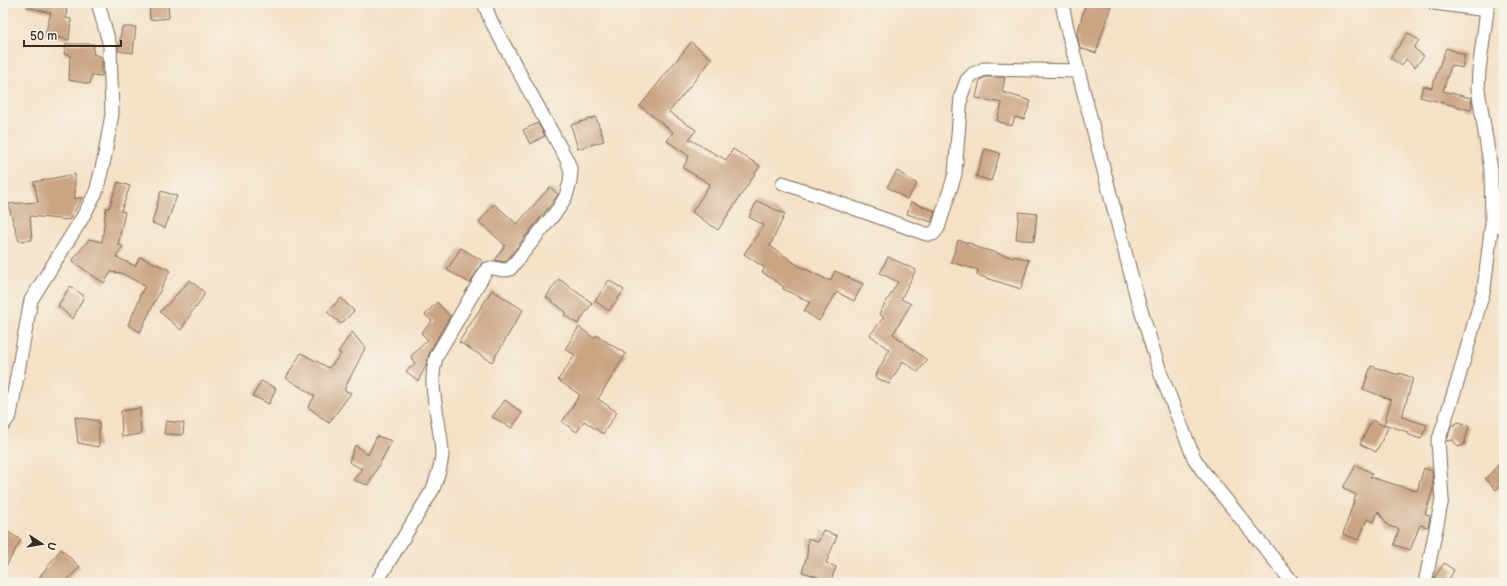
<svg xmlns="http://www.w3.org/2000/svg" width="1507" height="586" font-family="'Balsamiq Sans',sans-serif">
	<rect width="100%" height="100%" fill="#f7f3e8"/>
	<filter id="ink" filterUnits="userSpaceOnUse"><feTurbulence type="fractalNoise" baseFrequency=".025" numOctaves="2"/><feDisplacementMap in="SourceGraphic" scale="8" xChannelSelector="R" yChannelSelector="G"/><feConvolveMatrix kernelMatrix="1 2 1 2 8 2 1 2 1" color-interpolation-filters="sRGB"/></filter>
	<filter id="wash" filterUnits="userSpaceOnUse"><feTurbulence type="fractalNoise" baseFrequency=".012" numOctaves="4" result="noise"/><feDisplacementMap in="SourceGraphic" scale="16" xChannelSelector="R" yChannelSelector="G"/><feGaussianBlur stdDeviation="0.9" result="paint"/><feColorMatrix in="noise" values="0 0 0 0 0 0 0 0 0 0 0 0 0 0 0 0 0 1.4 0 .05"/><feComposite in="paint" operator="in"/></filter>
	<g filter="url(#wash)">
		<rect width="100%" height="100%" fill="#f4e1c6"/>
		<g id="blocks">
			<path fill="#cba484" d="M28,3H67L66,18L71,19L69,40L45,34L51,13L27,7Z
				M149,3H168L169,18L150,20Z
				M1086,3H1099L1111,6L1096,53L1080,48L1077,34Z
				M122,27H136L133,53L118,51Z
				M1408,33L1419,40L1414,48L1424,56L1415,67L1406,59L1402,66L1390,58Z
				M691,42L712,59L669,112L696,130L689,139L726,160L733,149L760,166L718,230L692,212L710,184L683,168L689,156L667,141L673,132L640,106Z
				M66,44H94L93,54L102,57V76L92,75L90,84L69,80L70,55L64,54Z
				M1446,48L1465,55L1462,68L1451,65L1443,91L1471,98L1472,105L1471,110L1420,97L1423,86L1432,88L1439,67Z
				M986,77H1005L1002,92L1031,101L1024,119L1015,117L1012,126L997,121L1002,103L976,98L980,80Z
				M596,117L604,141L578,149L571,125Z
				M538,123L545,136L530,144L523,130Z
				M985,149L1000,153L991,181L976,176Z
				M897,171L917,184L907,199L887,187Z
				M75,174V199L83,197L69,220L30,216L32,240L19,241L8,204L38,202L34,182Z
				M118,182L130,186L121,211L125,212L118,245L123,246L116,257L135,266L140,257L170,270L140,332L128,325L140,298L139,297L145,286L121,273L111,272L104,283L72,261L89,239L102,242L106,208H109Z
				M550,187L558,194L552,203L505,262L495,260L505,245L479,222L494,204L517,224Z
				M161,191L177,196L165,228L152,223Z
				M757,201L785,214L770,246L799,266L830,281L835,271L863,284L854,301L837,292L819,321L804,311L810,302L783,289L784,287L762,272L765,268L744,254L764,225L749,217Z
				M911,202L935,211L932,222L907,214Z
				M1019,212L1037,214L1034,241L1016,239Z
				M958,240L973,244V246L1014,258V256L1029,260L1021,289L977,275L978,270L951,262Z
				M461,248L483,261L470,283L447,270Z
				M888,257L916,270L901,299L911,304L893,334L927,360L918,372L903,361L889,384L875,377L889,350L870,335L884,317L879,314L898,282L880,273Z
				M559,279L592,303L578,324L564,315L566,312L546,297Z
				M190,280L205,293L196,308L195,307L181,330L160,312Z
				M609,280L624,290L609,311L595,301Z
				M70,286L84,296L73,319L58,306Z
				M492,290L523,310L492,362L459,342Z
				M341,298L354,311L341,324L327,312Z
				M437,302L450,316L430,351L426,366L418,381L406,371L415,364L411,356L428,340L421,333L432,321L425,315Z
				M579,327L594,338L596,335L626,354L598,399L617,412L603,434L584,421L577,432L562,422L580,395L558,380L575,355L565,349Z
				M352,332L365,348L344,390L351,393L329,423L308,407L315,396L286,378L301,353L329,368L341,354L338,352Z
				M1371,366L1399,375V373L1413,378L1402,417L1427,425L1421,439L1407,434L1408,432L1384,424L1391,400L1363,389Z
				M261,381L276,388L269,404L253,396Z
				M505,400L522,413L512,428L492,417Z
				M140,408L141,434L122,437L121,411Z
				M75,417L99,421V447L78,443Z
				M1372,420L1388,428L1376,452L1360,444Z
				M166,421L184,423L183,435L164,434Z
				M1459,422L1469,426L1464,445L1458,447L1453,440L1447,441L1451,426Z
				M377,436L392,441L368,485L353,480L362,469L349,462L355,445L368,455Z
				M1504,459V482L1496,490L1485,479Z
				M1356,465L1372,473L1370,477L1417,491L1424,468L1432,471L1433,489L1425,514L1430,516L1428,527L1420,525L1410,550L1394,545L1399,529L1388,526L1378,511L1374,522L1367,519L1359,540L1343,534L1356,495L1343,488Z
				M3,529L21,540L3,571Z
				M823,530L837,536L826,563L836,567L830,583H813L818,577L802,572L807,556L808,538L818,542Z
				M61,549L80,567L64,583H35Z
				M1444,563L1454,570L1447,583H1440L1434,578Z"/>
		</g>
	</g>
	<g filter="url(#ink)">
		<use href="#blocks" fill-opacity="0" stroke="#7c6a59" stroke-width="1"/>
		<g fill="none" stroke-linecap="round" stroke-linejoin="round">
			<g stroke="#7c6a59" stroke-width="15">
				<path id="minor" d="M1062,3L1066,24L1136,294L1160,372L1194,458L1202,470L1293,583
					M1434,3L1487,10
					M783,183L926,234H933L938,228L955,174L961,96L967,80L973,74L984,69L1078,71
					M1492,222L1504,228
					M3,425L10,415L31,300L81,220L96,192L104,160L112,114L110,46L98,3
					M376,583L433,489C437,477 442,466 442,453C441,423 426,383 437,355L487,269C495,265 502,273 510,269L559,208L566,196L570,182L571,171L567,160L491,21L484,3
					M1425,583L1442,499L1438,442L1458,380L1484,289L1492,222L1491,170L1478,89L1479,70L1488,3"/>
			</g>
			<use href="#minor" stroke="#fff" stroke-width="13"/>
		</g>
	</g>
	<rect width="1507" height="586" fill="none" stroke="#f7f3e8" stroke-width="16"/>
	<g transform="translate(42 544) rotate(102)" stroke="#f7f3e8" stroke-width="3" paint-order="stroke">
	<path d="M0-3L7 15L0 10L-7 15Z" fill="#3b2a1e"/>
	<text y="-6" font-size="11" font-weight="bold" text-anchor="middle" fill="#3b2a1e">U</text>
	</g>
	<path d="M24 40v6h97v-6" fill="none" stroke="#3b2a1e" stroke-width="2"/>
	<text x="30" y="40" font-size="12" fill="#3b2a1e" stroke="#f7f3e8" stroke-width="3" paint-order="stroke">50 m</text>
</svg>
